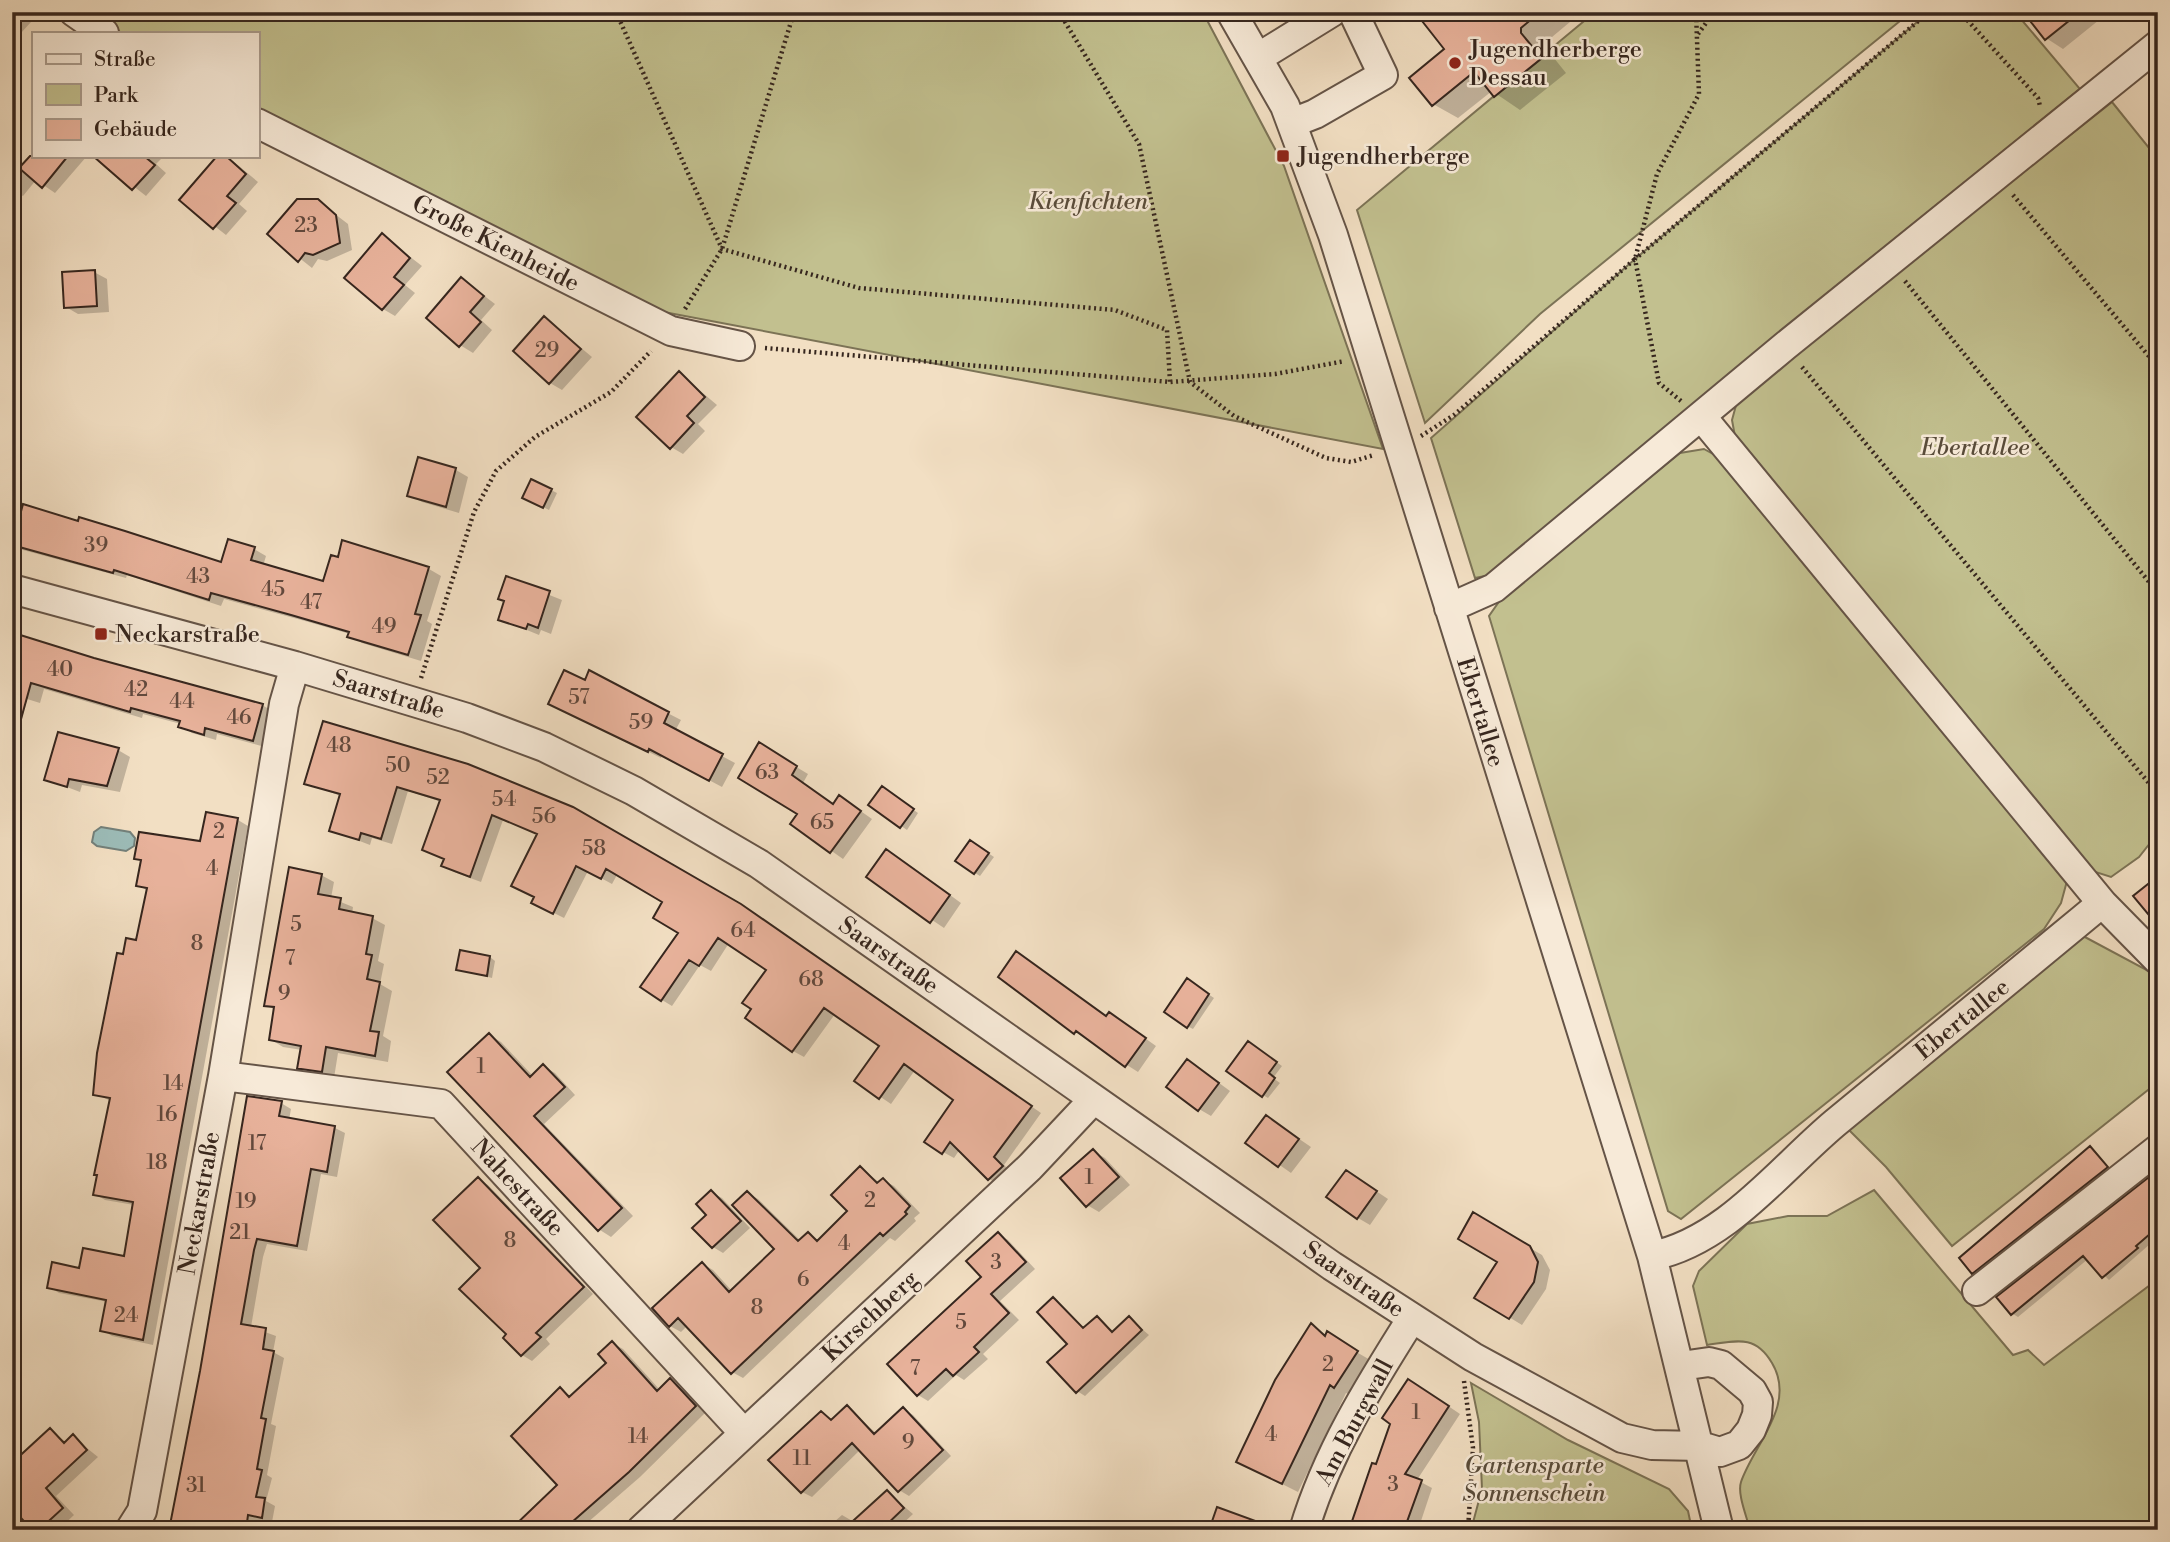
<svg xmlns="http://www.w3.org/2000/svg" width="2170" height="1542" font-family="'Libre Bodoni',serif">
	<rect width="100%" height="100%" fill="#f2dfc3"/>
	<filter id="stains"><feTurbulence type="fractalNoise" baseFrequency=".00286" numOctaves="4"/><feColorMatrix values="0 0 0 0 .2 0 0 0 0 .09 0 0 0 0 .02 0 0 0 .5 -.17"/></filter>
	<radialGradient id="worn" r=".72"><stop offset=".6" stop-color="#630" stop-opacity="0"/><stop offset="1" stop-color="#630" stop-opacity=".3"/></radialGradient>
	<path fill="#c2c08f" stroke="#7c7356" stroke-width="2" d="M86,12H1223L1208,22L1284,166L1383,449L648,309L257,114V33H122Z
		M1595,12H1911L1540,314L1425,423L1357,210Z
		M1929,12H2015L2080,89L1776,335L1490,575L1475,578L1431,438L1635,259Z
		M2112,102L2158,159V833L2139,857L2111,877L2086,869L1736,442L1732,420L1738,398Z
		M1704,449L1722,459L2067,881L2061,903L2044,929L1681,1219L1668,1211L1489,616L1503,596L1680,453Z
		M2083,936L2158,976V1082L1952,1246L1886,1167L1846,1127Z
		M1874,1190L2013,1355L2028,1350L2044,1365L2158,1279V1530H1750C1747,1517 1737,1494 1741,1482C1754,1444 1797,1405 1772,1363C1755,1334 1736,1341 1707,1345L1693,1286L1699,1271L1747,1224L1788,1216H1827Z
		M1471,1383L1568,1440L1669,1489L1688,1511L1692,1530H1471L1482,1489L1479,1422Z"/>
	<path fill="#9cbcb8" stroke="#73807a" stroke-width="2" d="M101,827L130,832L135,838L134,846L126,851L97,846L92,842L94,832Z"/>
	<path fill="#0003" d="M12,12H40L12,43Z
		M1417,12H1582L1546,42V48L1566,73L1520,110L1492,91L1458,118L1433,104L1447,49Z
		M2025,12H2109L2063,49L2046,38Z
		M33,155V156H87L55,193L36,180L23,196L12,190V156L24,166Z
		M95,156H164L156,164L166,173L146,196Z
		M219,156L233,161L258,182L239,204L247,211L226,235L181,200Z
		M318,201L348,224L352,250L327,261L318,259L312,268L269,234Z
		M383,236L422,266L405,285L415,293L395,316L383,309Z
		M94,272L107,279L109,312L78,314L66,307Z
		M462,279L495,304L481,320L492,330L473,353L460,345Z
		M545,318L592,357L562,390L550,383Z
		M679,373L717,405L698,424L705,431L683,454L671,447Z
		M456,470L468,477L459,513L422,502L409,495Z
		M551,490L557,493L549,510L524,497Z
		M12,516L222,565L254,549L266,556L263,566L325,583L339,559L344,542L429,569L441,576L427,621L432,624L421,661L362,643L350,634L305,621L224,599L221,606L127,575L126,578L12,547Z
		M507,578L562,600L551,634L541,630L539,635L500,619L506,602Z
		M12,635L262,705L274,712L265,747L217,734L216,740L192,733L180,726L181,724L143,714L142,718L44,689L40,703L27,699L20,726L12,724Z
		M590,673L681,720L675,731L735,763L722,787L662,755L661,758L563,710Z
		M324,723L753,913L1041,1113L1004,1165L1012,1173L1000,1185L989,1179L960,1149L954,1158L943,1152L956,1099L915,1070L891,1104L857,1081L882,1046L835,1014L804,1057L793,1051L768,969L729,943L711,971L700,965L672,1006L662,1000L680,933L664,901L618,873L612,884L588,871L564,918L544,908L536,897L539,835L503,820L481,882L454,872L443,866L445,860L424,850L442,802L408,791L392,844L372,838L370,845L331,830L341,796L306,783Z
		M760,745L808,774L803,783L834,805H852L872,819L843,859L792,823L799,813Z
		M118,750L130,757L120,792L82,785L80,792L46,779Z
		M888,792L918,813L907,830L871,805Z
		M238,820L248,826L153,1345L112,1336L102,1330L108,1302L59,1293L49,1287L80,1270L126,1258L134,1205L105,1200L95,1194L111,1101L95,1094L125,956L137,942L148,891L138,885L143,862L136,858L202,843Z
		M976,845L994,857L980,876L975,873Z
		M899,858L961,903L944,928L868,877Z
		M321,875L334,882L331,898L353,907L352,914L372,918L385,925L378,961L384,964L380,984L392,991L383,1036L391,1041L388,1062L338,1053L334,1078L312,1075L299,1068L302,1050L283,1047L270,1039L276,1010L266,1005Z
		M490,957L495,961L492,978L458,969Z
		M1028,960L1108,1017L1121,1021L1156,1046L1138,1072L1075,1032Z
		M1193,984L1214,998L1193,1029L1187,1026Z
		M489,1035L501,1042L533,1076L543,1066L555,1073L575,1095L544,1124L633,1216L611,1237L600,1230L449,1072Z
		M1254,1046L1282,1066L1273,1078L1280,1083L1268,1098L1263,1095Z
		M1200,1069L1230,1091L1211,1116L1199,1109Z
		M281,1103L291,1109L289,1120L335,1128L345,1133L337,1177L321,1174L307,1251L267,1244L263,1257L251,1327L276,1336L273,1352L284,1358L271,1424L276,1426L267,1475L272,1478L266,1501L275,1506L272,1522L258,1520L257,1530H170Z
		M1267,1117L1311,1147L1291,1173L1248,1143Z
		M2090,1149L2112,1171L1978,1276L1973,1273Z
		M1093,1151L1105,1158L1130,1185L1099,1212L1087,1205Z
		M861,1168L880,1183L883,1180L894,1186L920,1213L914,1218L916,1221L895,1241L890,1238L743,1378L732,1372L688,1325L681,1332L670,1326L703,1264L713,1270L732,1291L776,1249L747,1193L758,1199L801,1241L808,1234L818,1240L849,1211Z
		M2158,1173V1237L2109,1280L2088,1259L2018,1317L2013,1314L1999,1297Z
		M478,1179L488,1185L593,1294L546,1339L550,1344L532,1361L522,1355L509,1334L483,1268Z
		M1358,1179L1388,1199L1370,1225L1358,1218Z
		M711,1192L722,1198L750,1228L723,1253L713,1247L708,1215Z
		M1474,1215L1542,1255L1550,1270L1546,1289L1522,1325L1476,1297L1500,1261Z
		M998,1234L1008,1240L1035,1269L1000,1301L1019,1320L983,1354L988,1359L964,1380L956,1375L928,1401L918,1395L983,1277Z
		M1054,1299L1085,1329L1097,1318L1114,1332L1129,1318L1149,1335L1085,1396L1077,1391L1070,1344Z
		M1311,1326L1372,1361L1350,1395L1346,1393L1298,1492L1254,1470Z
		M612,1343L623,1349L660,1390L671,1380L681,1386L705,1413L640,1477L579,1530H512L559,1485L560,1389L572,1397L608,1363Z
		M1420,1387L1460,1414L1417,1480L1432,1488L1418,1530H1350L1377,1466Z
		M847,1407L877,1434L903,1409L913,1415L951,1456L909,1496L899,1490L861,1449L812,1497L802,1492L822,1413L833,1420Z
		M50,1430L67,1443L73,1437L98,1457L56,1496L74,1515L58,1530H34L12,1506V1448L21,1457Z
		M887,1492L913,1514L896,1530H825L842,1515L854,1522Z"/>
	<path fill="#e8b29b" stroke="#36261e" stroke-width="2" d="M1415,12H1540L1521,28V33L1542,58L1494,97L1474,72L1432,106L1409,78L1444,49Z
		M2023,12H2080L2045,40Z
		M30,156H68L42,188L19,168Z
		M93,156H144L155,165L132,190Z
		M217,156H226L246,174L227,196L236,203L213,229L179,200Z
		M297,199H318L336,215L340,243L313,255L305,253L298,262L267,234Z
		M382,233L410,258L394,277L404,285L382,310L344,278Z
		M95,270L97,306L64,308L62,272Z
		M461,277L484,296L470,312L481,322L459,347L426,318Z
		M544,316L581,349L549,384L513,351Z
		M679,371L705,397L687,416L694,423L670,449L636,417Z
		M418,457L456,468L446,507L407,496Z
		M531,479L552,489L543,508L522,498Z
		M23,504L78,521L79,517L125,531L221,562L228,539L255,547L251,560L323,581L331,555L338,557L342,540L429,567L415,614L421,615L408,655L347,637L349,632L291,615L211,593L209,600L114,570L113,573L12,545Z
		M506,576L550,591L538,628L528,624L526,629L498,620L504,601L498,599Z
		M17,634L94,658L263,704L253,741L205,728L204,735L178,727L180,721L131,708L130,712L31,683L18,730L12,729V650Z
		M564,670L585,680L589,670L669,712L664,723L723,754L709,781L649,749L648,752L548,704Z
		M323,721L468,764L573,807L741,904L1032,1106L994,1157L1003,1166L988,1180L950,1142L942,1154L924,1142L953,1100L904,1064L879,1099L854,1081L879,1046L824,1008L792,1052L745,1018L751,1009L742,1003L766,970L718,938L699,966L689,960L661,1001L640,987L678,933L653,918L662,902L606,869L601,879L576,866L553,914L531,903L534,897L511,886L537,834L492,815L470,877L441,866L444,859L422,850L440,800L397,787L381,839L361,833L359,840L329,831L340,794L304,784Z
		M58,732L119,748L107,786L69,779L67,787L44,780Z
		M759,742L797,766L792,775L833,804L839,795L861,811L830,853L790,824L797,814L738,778Z
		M882,786L914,809L900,828L868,805Z
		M206,812L238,818L143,1340L100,1331L106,1300L47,1288L52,1262L79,1268L83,1248L124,1256L133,1202L93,1195L97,1175H94L110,1098L93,1095L97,1053L117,953L123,954L126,938L136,940L147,888L136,886L141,860L134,859L139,832L200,841Z
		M970,840L989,853L974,874L955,861Z
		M886,849L950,895L930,923L866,877Z
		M289,867L322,874L318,894L341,898L339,909L373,916L366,954L372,955L367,979L380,982L370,1031L379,1032L375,1056L326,1047L322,1072L301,1069H297L301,1046L269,1040L274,1007L264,1006Z
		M2158,876V926L2133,896Z
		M460,950L490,956L487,976L456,970Z
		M1016,951L1106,1016L1109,1012L1146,1038L1125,1067L1076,1031L1074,1034L998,977Z
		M1187,978L1209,994L1187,1028L1164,1012Z
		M489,1033L530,1077L543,1064L565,1087L534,1116L622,1208L598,1231L447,1072Z
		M1248,1041L1277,1062L1269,1073L1275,1078L1262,1097L1226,1071Z
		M1187,1059L1219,1083L1198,1111L1166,1087Z
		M247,1096L282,1101L279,1116L335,1126L327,1172L311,1169L297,1246L257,1239L254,1250L241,1324L266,1328L263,1349L274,1351L261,1418L266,1419L257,1469L262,1470L256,1497L265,1498L262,1518L248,1515L246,1530H169L200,1371Z
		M1266,1115L1299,1139L1278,1167L1245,1143Z
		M2090,1146L2108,1167L1972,1274L1959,1258Z
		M1093,1149L1119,1177L1086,1207L1060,1178Z
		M860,1166L877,1183L883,1178L910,1206L905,1212L907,1214L883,1236L880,1233L731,1374L678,1318L669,1327L652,1308L702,1262L729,1292L774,1249L732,1205L747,1191L798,1241L808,1232L817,1241L847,1211L831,1195Z
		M1346,1170L1377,1191L1357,1219L1326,1197Z
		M2158,1170V1227L2136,1246L2138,1248L2102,1278L2083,1256L2011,1315L1996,1297Z
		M478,1177L584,1287L536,1333L541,1337L521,1356L503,1338L506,1334L459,1289L480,1268L433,1220Z
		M711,1190L741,1221L712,1248L692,1228L706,1215L696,1204Z
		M1473,1212L1530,1246L1538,1262L1534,1282L1509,1319L1474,1298L1497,1262L1458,1239Z
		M998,1232L1026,1262L991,1294L1009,1313L974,1347L979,1352L953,1376L946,1369L917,1396L887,1364L981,1277L966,1261Z
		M1053,1297L1083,1328L1097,1316L1112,1332L1129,1316L1142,1330L1076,1393L1047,1362L1067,1344L1037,1312Z
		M1311,1323L1325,1336L1327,1331L1358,1351L1334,1388L1330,1385L1282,1484L1236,1462L1275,1380Z
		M612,1341L657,1391L670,1378L696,1406L629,1472L563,1530H510L557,1485L511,1436L560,1387L569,1397L606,1363L598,1354Z
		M1408,1379L1449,1406L1405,1474L1422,1480L1404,1530H1349L1372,1463L1376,1464L1390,1424L1382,1418Z
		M847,1405L874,1434L903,1407L943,1450L898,1492L852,1443L801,1493L768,1460L821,1411L831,1420Z
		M50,1428L64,1443L73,1434L87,1450L46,1488L63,1508L39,1530H32L12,1508V1463Z
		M887,1490L904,1508L881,1530H843Z
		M1217,1507L1272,1527L1271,1530H1209Z"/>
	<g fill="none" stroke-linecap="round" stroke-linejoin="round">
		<g stroke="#655447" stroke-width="32">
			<path id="minor" d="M74,12L104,33
				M1231,12L1285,106L1333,235L1652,1256L1719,1530
				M1259,57L1332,12
				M257,123L671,331L740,346
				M1292,123L1315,114L1383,75L1353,12
				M12,589L295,666L467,718L544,747L634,791L759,864L1332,1266L1473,1357L1622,1438L1652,1445L1700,1446L1720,1452L1739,1445L1751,1430L1757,1415L1758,1402L1752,1391L1721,1365L1709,1362L1681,1366
				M1449,608L1494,588L1785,346L2158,45
				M2102,903L2158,960
				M223,1076L441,1104L744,1433
				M1652,1256C1726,1241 1779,1170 1835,1123C1923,1050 2013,977 2102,903L1701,416
				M1977,1291L2158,1149
				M130,1530L142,1511L223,1076L284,704L295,666
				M641,1530L1030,1167L1094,1099
				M1304,1530C1327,1453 1369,1386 1412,1318"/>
		</g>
		<path stroke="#36261e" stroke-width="4.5" stroke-dasharray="2 3.5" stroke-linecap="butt" d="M616,12L722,249L859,288L1115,310L1167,330L1170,382
			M1059,12L1139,144L1190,382L1234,416L1326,458L1351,462L1374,455
			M1960,12L2038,98L2040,106
			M1698,34L1714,12
			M2013,195L2158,367
			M1905,281L2158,593
			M685,309L722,249L794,12
			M765,348L1170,382L1275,374L1345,361
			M1802,367L2158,794
			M1681,401L1659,383L1635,259L1929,12
			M1421,436L1454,415L1635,259L1657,174L1699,94L1696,12
			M421,678L474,512L496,471L535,437L611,392L651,351
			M1464,1381L1473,1448L1468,1530
			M2136,1530L2158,1514"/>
		<use href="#minor" stroke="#f7ead8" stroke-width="28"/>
	</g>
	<g fill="#8f2418" stroke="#f7ead8" stroke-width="2.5">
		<circle cx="1455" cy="63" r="7"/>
		<rect x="1276" y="149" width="14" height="14" rx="3.5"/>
		<rect x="94" y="627" width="14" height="14" rx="3.5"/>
	</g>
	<g text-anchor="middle" stroke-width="5" stroke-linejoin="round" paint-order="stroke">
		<g font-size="21" fill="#62493d">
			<text x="306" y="232">23</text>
			<text x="547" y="357">29</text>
			<text x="96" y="552">39</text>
			<text x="198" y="583">43</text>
			<text x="273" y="596">45</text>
			<text x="311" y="609">47</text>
			<text x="384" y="633">49</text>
			<text x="60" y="676">40</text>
			<text x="136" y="696">42</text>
			<text x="579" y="704">57</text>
			<text x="182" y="708">44</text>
			<text x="239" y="724">46</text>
			<text x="641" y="729">59</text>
			<text x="339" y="752">48</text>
			<text x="398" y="772">50</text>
			<text x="767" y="779">63</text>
			<text x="438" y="784">52</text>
			<text x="504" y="806">54</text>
			<text x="544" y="823">56</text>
			<text x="822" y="829">65</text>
			<text x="219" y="838">2</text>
			<text x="594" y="855">58</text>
			<text x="212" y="875">4</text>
			<text x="296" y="931">5</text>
			<text x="743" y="937">64</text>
			<text x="197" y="950">8</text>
			<text x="290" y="965">7</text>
			<text x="811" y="986">68</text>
			<text x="284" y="1000">9</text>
			<text x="481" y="1073">1</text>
			<text x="173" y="1090">14</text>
			<text x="167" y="1121">16</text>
			<text x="257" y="1150">17</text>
			<text x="157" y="1169">18</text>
			<text x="1089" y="1184">1</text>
			<text x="870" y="1207">2</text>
			<text x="246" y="1208">19</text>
			<text x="240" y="1239">21</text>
			<text x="510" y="1247">8</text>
			<text x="844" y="1250">4</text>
			<text x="996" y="1269">3</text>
			<text x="803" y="1286">6</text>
			<text x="757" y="1314">8</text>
			<text x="126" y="1322">24</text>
			<text x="961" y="1329">5</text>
			<text x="1328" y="1371">2</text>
			<text x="915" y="1375">7</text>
			<text x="1416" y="1419">1</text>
			<text x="1271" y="1441">4</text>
			<text x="638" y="1443">14</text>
			<text x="908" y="1449">9</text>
			<text x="802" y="1465">11</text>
			<text x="1393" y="1491">3</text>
			<text x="196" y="1492">31</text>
		</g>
		<g font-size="24" fill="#36261e" stroke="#f7ead8" text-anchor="start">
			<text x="1469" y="57">Jugendherberge<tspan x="1469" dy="28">Dessau</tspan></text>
			<text x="1297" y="164">Jugendherberge</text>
			<text x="115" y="642">Neckarstraße</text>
		</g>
		<g font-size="24" font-style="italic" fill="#594c3a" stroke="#f7ead8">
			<text x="1088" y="209">Kienfichten</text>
			<text x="1975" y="455">Ebertallee</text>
			<text x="1534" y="1473">Gartensparte<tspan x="1534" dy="28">Sonnenschein</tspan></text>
		</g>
		<g font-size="24" fill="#36261e" stroke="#f7ead8">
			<text transform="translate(496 243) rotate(27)" y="8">Große Kienheide</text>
			<text transform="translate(389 694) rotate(17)" y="8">Saarstraße</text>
			<text transform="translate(1481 712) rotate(73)" y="8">Ebertallee</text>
			<text transform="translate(889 955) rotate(35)" y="8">Saarstraße</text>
			<text transform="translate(1962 1019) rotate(-39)" y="8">Ebertallee</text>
			<text transform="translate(518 1187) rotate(47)" y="8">Nahestraße</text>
			<text transform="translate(199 1203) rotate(-80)" y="8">Neckarstraße</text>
			<text transform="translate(1354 1279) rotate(34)" y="8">Saarstraße</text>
			<text transform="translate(870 1316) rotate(-43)" y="8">Kirschberg</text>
			<text transform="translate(1354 1422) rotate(-62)" y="8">Am Burgwall</text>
		</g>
	</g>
	<rect width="2170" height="1542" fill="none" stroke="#f2dfc3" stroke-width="42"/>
	<rect x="14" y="14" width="2142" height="1514" fill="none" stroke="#36261e" stroke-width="3.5"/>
	<rect x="21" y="21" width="2128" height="1500" fill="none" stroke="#36261e" stroke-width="2"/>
	<rect x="32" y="32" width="228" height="126" fill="#f7ead8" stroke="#aa9c8e" stroke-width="2"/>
	<rect x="46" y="54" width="35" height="10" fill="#f7ead8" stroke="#aa9c8e" stroke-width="2"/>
	<text x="94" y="66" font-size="21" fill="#36261e">Straße</text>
	<rect x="46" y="84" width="35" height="21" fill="#c2c08f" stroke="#aa9c8e" stroke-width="2"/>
	<text x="94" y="102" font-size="21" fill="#36261e">Park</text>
	<rect x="46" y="119" width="35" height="21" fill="#e8b29b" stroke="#aa9c8e" stroke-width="2"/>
	<text x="94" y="136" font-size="21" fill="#36261e">Gebäude</text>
	<rect width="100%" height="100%" filter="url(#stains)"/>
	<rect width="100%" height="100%" fill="url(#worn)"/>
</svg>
